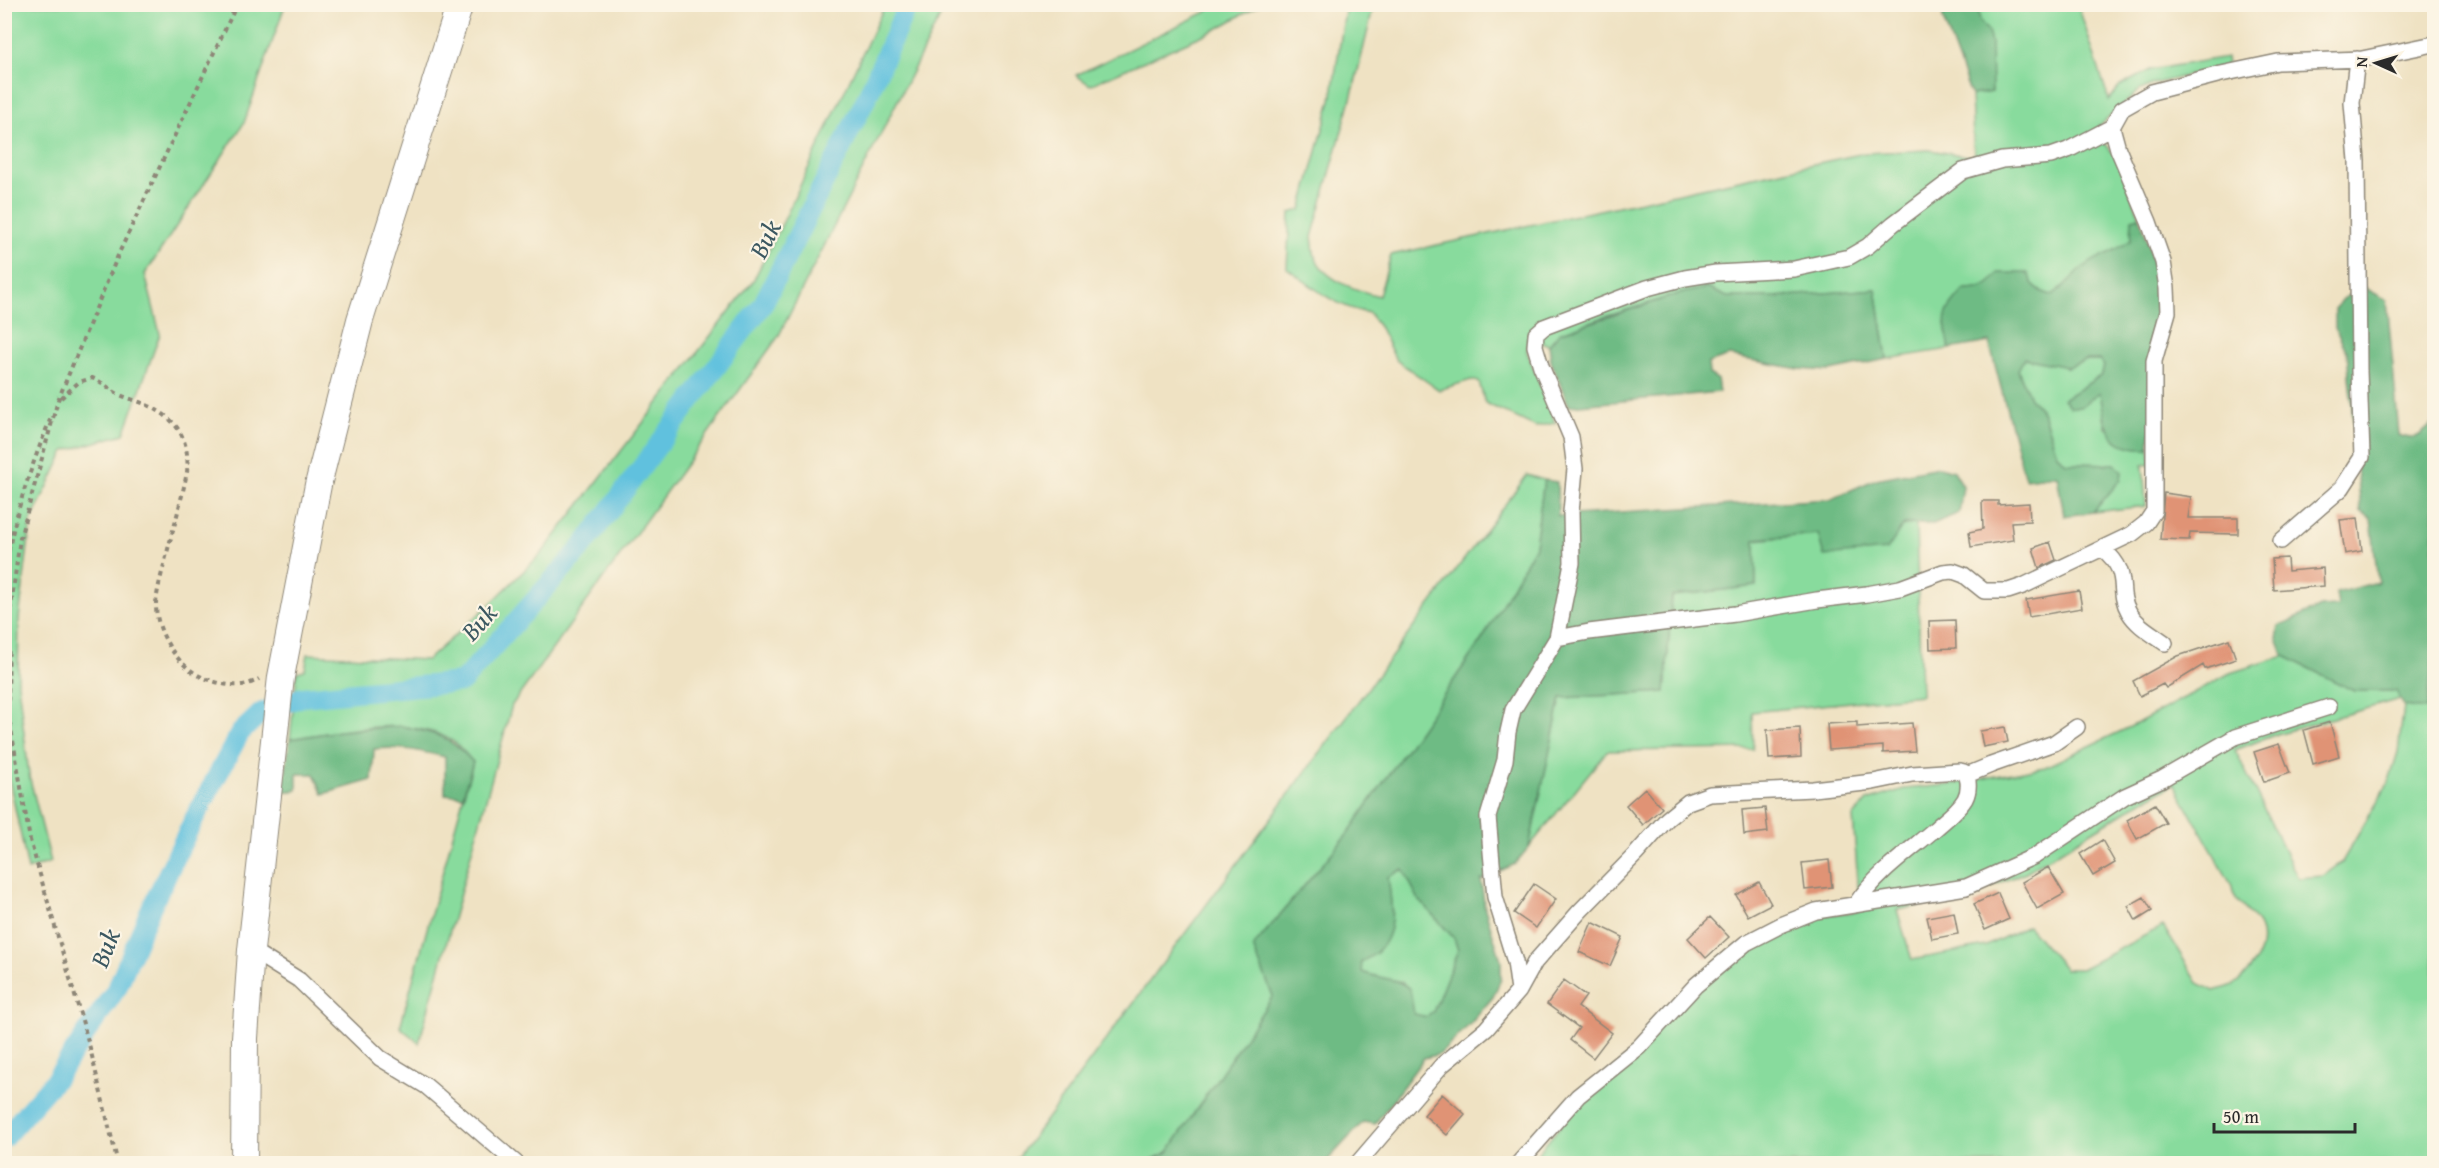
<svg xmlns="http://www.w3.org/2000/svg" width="2439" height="1168" font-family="'Gentium Book Plus',serif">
	<rect width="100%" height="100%" fill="#fcf5e5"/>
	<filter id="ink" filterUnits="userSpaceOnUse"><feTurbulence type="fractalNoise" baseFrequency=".0167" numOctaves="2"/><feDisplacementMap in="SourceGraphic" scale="12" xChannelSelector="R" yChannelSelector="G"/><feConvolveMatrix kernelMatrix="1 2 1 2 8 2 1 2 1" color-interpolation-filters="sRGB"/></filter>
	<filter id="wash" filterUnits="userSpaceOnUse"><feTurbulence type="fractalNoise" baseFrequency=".008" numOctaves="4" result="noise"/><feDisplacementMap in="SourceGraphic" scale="24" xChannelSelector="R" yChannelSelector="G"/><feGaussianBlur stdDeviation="1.35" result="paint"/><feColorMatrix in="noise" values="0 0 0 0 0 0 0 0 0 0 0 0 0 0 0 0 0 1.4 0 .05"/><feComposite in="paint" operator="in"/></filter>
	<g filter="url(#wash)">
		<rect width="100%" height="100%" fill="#efe2c3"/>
		<path fill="#88db9d" stroke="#5a8364" stroke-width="1.5" fill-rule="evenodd" d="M4,5H285L244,123L145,274L160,334L124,434L65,451L31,521L19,619L18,683L29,775L51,862L28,870L4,755Z
			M885,5H946L778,337L512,705L419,1043L400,1027L473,762C467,756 461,747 454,742C412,714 337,731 290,739L297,672L305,670L308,654L427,660L487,607L542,553L753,281L784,220Z
			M1213,5H1259L1217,29L1090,85L1076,75L1206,12Z
			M1346,5H1374L1352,95L1312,237C1313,243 1313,250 1315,256C1324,281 1356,290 1379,296L1391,255L1865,153L1929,150L1974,157L1971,95L1992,92L1988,31L1980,21L1977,5H2078L2109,100L2120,86L2150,70L2226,57L2227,66L2153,84L2137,92L2094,131L2093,142H2104L2116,157L2140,217L2132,219L2131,240C2117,251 2099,256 2085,266C2073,275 2065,287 2052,295C2037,291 2033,288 2027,273L1993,281L1980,290H1964L1945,324L1950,349L1887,359L1876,289L1774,297H1727L1707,288L1678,294L1601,318L1559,333L1549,345L1528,338L1527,352L1555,423L1536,427L1485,403L1479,382L1471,380L1439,390L1396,360L1380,328L1369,313C1335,307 1314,288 1287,268L1290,213L1301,210L1331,100Z
			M2024,358L2067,367L2088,360H2100L2104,366L2102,375L2064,399L2100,392L2106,428L2149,448L2151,464L2143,465L2146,506L2093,512L2121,479L2115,464L2066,463L2057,454L2043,413L2030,398L2018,370Z
			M1527,475L1544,480L1535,546L1483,638L1347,835L1253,947L1273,996L1168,1152L1145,1163L1013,1164Z
			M1916,524L1921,695L1752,712L1753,749L1607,751L1529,847L1561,698L1665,692L1672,596L1756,586L1755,540Z
			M2434,649V1163L1529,1164L1579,1103L1698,990L1751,947L1817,916L1860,911L1853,817L1867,801L1904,789L1948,785L2045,767L2130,727L2230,673L2284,656L2354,691H2396L2400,699L2280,733L2235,750L2298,878L2323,876L2342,862L2388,784L2398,752L2404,706L2427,709ZM2174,784L2232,886C2233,905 2255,913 2260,929C2267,950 2250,975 2233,985C2227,988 2220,989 2214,991L2198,983L2163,926L2081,969H2065L2028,926L1986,946L1912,960L1897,910L1963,898L2026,872L2149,797Z
			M1403,869L1419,900L1454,938L1458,950L1433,1012L1427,1017L1414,1014L1402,982L1373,976L1362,972L1360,962L1378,952L1392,913L1388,877Z"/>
		<path fill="#6ebb84" stroke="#4c7358" stroke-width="1.5" fill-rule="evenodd" d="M1942,5H1977L1980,21L1988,32L1991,42L1992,92L1971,95L1943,19Z
			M2140,217L2159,281L2161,312L2149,448C2106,450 2106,426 2100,392L2081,407H2070L2063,399L2102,375L2104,366L2100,360H2087L2067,367L2024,358L2018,370L2030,398L2043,413L2057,454L2066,463L2115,464L2122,472L2121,479L2093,512L2064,516L2057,475L2025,479L1989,342L1950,349C1943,316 1941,316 1964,290C1979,290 1990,287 1998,273H2028C2033,288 2037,291 2052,295C2065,287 2073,275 2085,266C2099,256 2117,251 2131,240L2132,219Z
			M2363,287L2387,300L2399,435C2415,443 2423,433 2434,422V649L2427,709L2404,706L2396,691H2354L2284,656L2277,639L2279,626L2320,607L2338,606L2336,593L2378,582L2371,519L2361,511L2347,352L2335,328V309L2343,299Z
			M1707,288L1727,297H1774L1876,289L1887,359L1830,371L1799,369L1729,356L1708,363L1709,374L1717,379L1719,392L1569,406L1551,361L1549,345L1559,333L1678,294Z
			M1939,467L1954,471L1963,486L1959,513L1933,524H1904L1887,550L1824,556L1818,534L1755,539L1756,586L1672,596L1665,692L1561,698L1529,847L1515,864L1481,880L1485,909L1501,960V979L1493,997L1472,1022L1440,1054L1424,1058L1375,1124L1363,1122L1325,1163L1145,1164L1168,1152L1273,996L1253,947L1347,835L1483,638L1535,546L1544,480L1557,482L1558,516L1831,499L1876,479ZM1403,869L1419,900L1454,938L1458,950L1433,1012L1427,1017L1414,1014L1410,989C1397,977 1378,979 1362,972L1361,962C1366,959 1373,956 1377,952C1398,931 1391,902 1388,877Z
			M402,726C438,734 448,735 473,762L463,796L445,794V757C420,751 399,746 374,749L372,780L323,794L314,774H297V790L283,792L290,739L340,731Z"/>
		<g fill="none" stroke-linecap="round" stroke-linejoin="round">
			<path stroke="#60c1de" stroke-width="20" d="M4,1138L54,1081L117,988L150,910L193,821L240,733L262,712L302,697L462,682L584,545L763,304L866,99L908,4"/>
		</g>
		<g id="blocks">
			<path fill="#e09375" d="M2164,493L2191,497L2188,518H2238V534L2190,533L2189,540L2160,539Z
				M1982,501H1998V505L2029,503L2030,521L2011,522L2013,540L1971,547L1969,532L1983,529Z
				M2358,518L2362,551L2345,554L2340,520Z
				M2050,542L2056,560L2039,568L2033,548Z
				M2287,558L2288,571L2323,568L2324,586L2274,590L2272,559Z
				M2079,591L2082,608L2029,617L2026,600Z
				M1955,620L1956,648L1930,649L1929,621Z
				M2229,639L2236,659L2205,669L2203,665L2166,688L2163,684L2140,696L2133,681L2178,656Z
				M1857,722V727L1912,723L1915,751L1883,753V746L1829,750L1827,724Z
				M2330,722L2339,756L2313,764L2304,730Z
				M2005,727L2008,742L1983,747L1980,731Z
				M1800,728L1801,757L1769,759L1767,730Z
				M2279,744L2290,773L2264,782L2254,752Z
				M1645,788L1662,808L1643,825L1626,805Z
				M2155,804L2166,823L2137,839L2127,820Z
				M1765,808L1768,832L1744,835L1742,810Z
				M2102,840L2115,863L2093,876L2080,854Z
				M1829,860L1832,887L1805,890L1802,863Z
				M2048,867L2064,894L2037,909L2022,882Z
				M1759,882L1771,904L1748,916L1736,895Z
				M1534,884L1556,899L1536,928L1514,913Z
				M1998,893L2009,919L1985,930L1974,904Z
				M2144,897L2152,911L2136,921L2128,906Z
				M1954,912L1958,934L1932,939L1927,917Z
				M1710,917L1729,937L1706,958L1688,938Z
				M1592,922L1623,937L1610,966L1579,952Z
				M1564,980L1586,996L1578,1007L1612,1033L1593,1058L1570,1040L1579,1028L1547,1004Z
				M1442,1094L1465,1114L1447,1135L1424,1115Z"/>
		</g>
	</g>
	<g filter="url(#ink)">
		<use href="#blocks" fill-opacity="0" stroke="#8d8677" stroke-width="1.5"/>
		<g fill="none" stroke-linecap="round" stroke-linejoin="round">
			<g stroke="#8d8677" stroke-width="18">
				<path id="street" d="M2281,541L2342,488L2362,457L2359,371L2357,161L2352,103L2357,59
					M2103,549C2133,575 2115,588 2129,612C2137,626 2153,634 2165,643
					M1557,638L1572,563L1571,512L1575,469L1571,437L1541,366L1535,346L1536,334L1544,327L1647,288L1685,278L1716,273L1794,269L1849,257L1868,246L1893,224L1963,171L2002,160L2051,156L2068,150L2112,127
					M1967,775L1991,765L2054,743L2077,727
					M251,950L299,980L380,1058L426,1086L517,1164
					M1519,991L1535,962L1580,911L1636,854L1667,819L1688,802L1710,794L1813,789L1873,782L1912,774L1960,771L1964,772C1970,779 1969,791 1965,799C1958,811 1945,820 1935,829C1908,852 1876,874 1856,904
					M1357,1164L1442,1065L1486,1029L1519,991L1515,962L1495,897L1488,817L1505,760L1508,732L1513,710L1557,638L1589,632L1735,614L1817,600L1867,594L1900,588L1943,572L1953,571L1964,575L1984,591H2008L2023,586L2132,534L2146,523L2154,511V361L2168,312L2167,288L2163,262L2149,222L2118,149L2112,127L2122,109L2152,92L2221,74L2278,62L2362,59L2434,44
					M1518,1164L1578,1096L1639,1047L1696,985L1746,943L1781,925L1816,911L1966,887L2035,856L2125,796L2162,779L2235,737L2329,707"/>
			</g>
			<g stroke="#8d8677" stroke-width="28">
				<path id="primary" d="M244,1164L245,1038L251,950L281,677L318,485L360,320L460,4"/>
			</g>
			<path stroke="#8d8677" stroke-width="4" stroke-dasharray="4.5 4.5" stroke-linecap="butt" d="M61,398L79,382L92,378C103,382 110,390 120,395C129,399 139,401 147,405C178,419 190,440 187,472C182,498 175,523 168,549C164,566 158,584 156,603C155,631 177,666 202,677C221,685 241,690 259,679
				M4,578C12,520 30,469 52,415
				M118,1164L90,1048L30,840L8,711L9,622L20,538L58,400L119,253L237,4"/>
			<use href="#street" stroke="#fff" stroke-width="15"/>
			<use href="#primary" stroke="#fff" stroke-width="26"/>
		</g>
	</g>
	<g text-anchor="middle" stroke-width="4.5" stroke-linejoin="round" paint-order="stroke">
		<g font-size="26" font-style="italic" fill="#3b5861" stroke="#fcf5e5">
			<text transform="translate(765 239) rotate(-63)" y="9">Buk</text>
			<text transform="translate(479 622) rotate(-48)" y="9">Buk</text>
			<text transform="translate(105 948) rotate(-68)" y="9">Buk</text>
		</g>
	</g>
	<rect width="2439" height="1168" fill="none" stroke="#fcf5e5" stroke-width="24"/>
	<g transform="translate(2376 63) rotate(274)" stroke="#fcf5e5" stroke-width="4.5" paint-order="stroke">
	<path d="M0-4.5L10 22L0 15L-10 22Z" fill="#2b2b2b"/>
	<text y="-9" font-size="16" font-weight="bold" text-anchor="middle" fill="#2b2b2b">N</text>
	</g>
	<path d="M2214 1123v9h141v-9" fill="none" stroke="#2b2b2b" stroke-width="3"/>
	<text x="2223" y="1123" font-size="18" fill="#2b2b2b" stroke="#fcf5e5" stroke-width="4.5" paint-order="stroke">50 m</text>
</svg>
